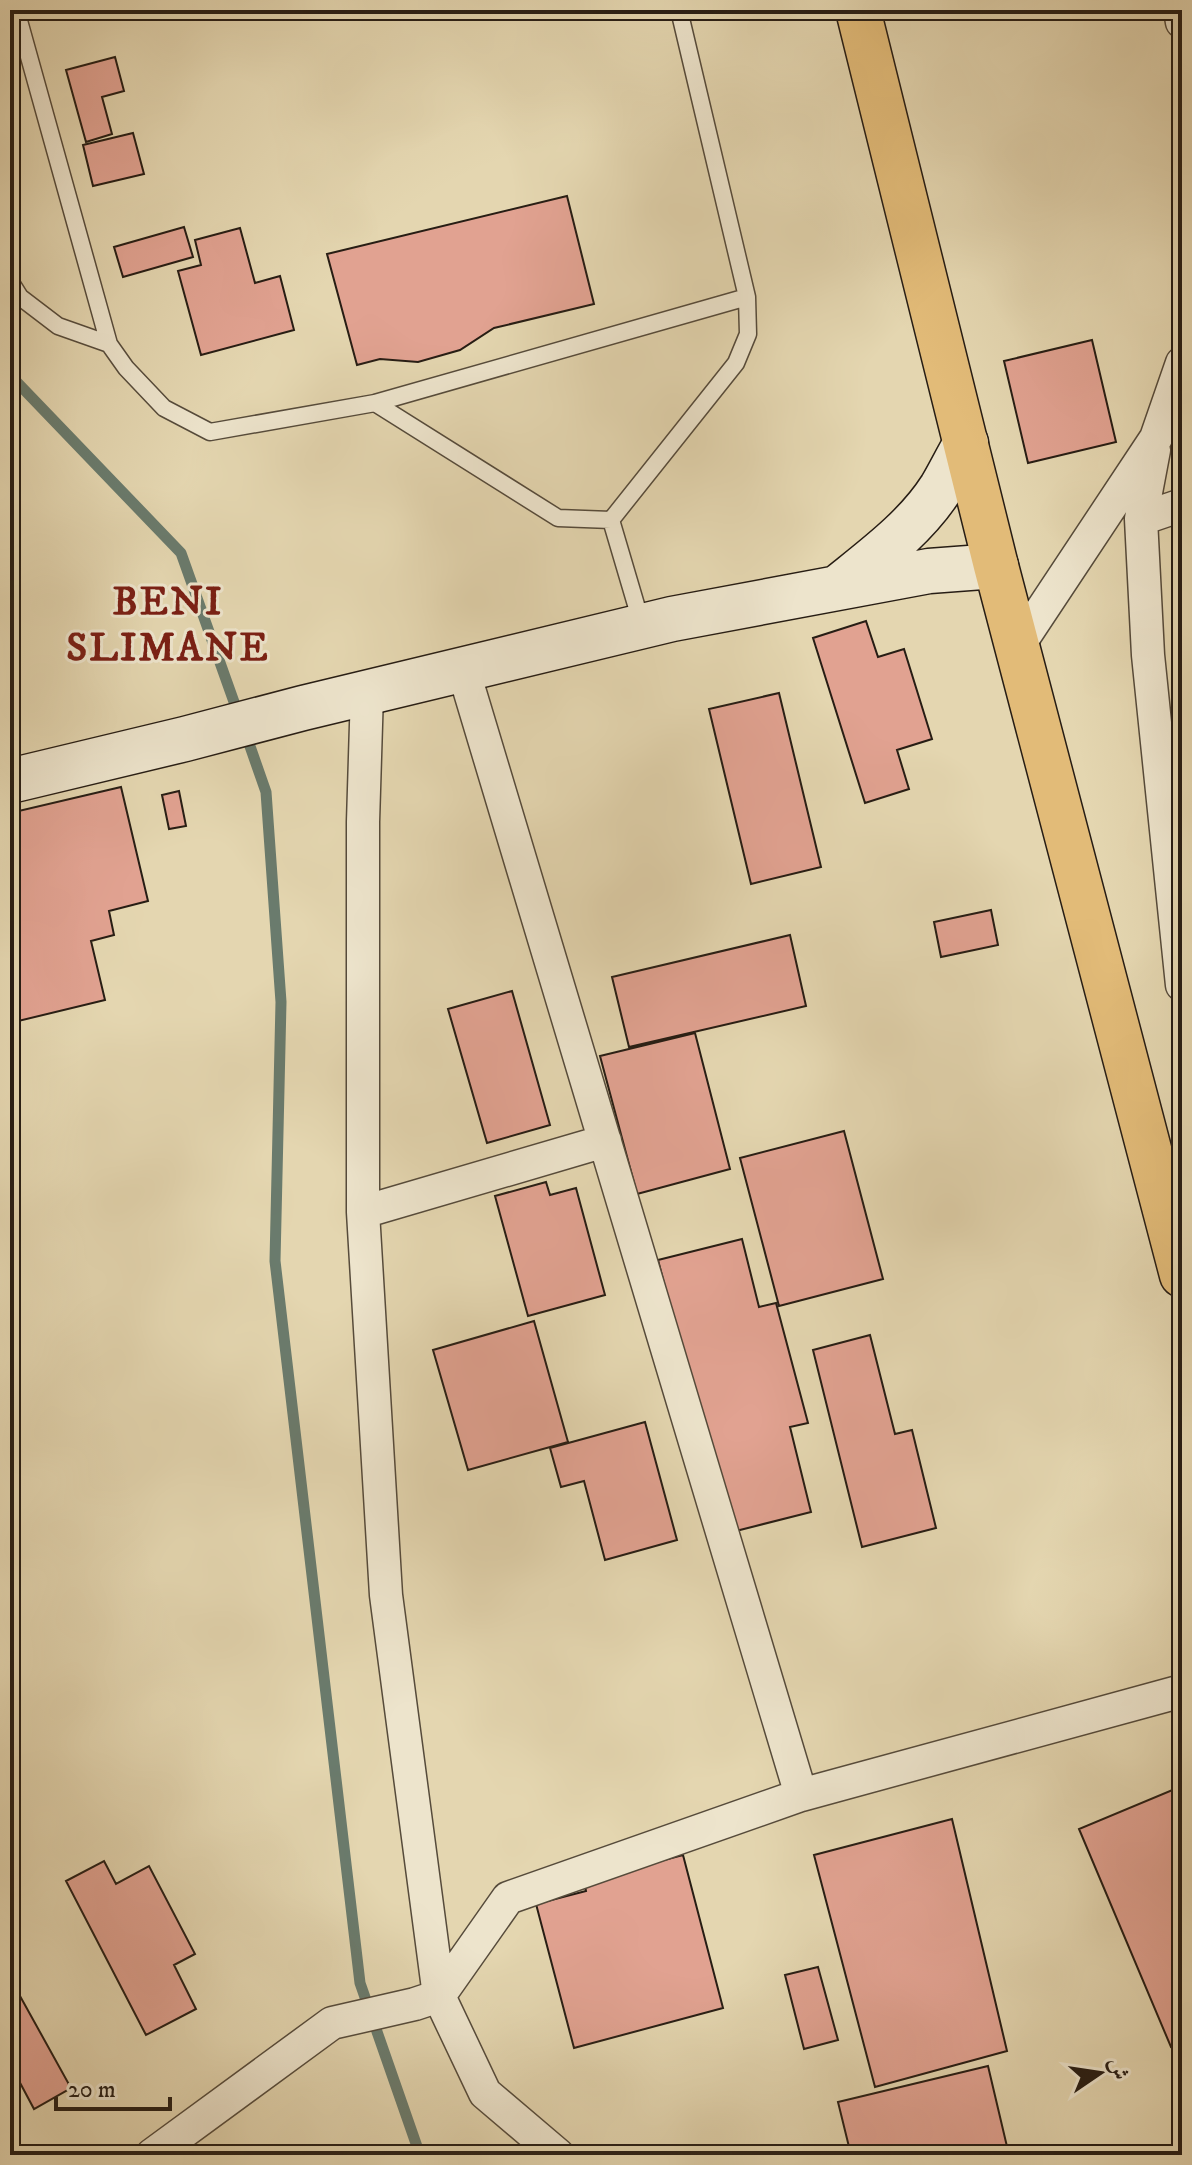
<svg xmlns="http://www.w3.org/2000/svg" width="1192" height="2165" font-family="'IM FELL DW Pica',Amiri,serif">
	<rect width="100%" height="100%" fill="#e4d6b0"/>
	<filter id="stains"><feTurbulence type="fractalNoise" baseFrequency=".0025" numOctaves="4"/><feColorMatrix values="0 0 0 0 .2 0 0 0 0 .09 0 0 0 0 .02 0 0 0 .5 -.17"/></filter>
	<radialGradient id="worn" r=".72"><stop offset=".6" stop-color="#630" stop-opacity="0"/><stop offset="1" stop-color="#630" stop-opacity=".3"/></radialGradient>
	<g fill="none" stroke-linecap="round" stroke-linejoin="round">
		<path stroke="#6a7b6d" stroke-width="11" d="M10,375L181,553L239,716
			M245,732L266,792L281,1002L275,1261L360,1983L420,2155"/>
	</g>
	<path fill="#e1a291" stroke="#271d14" stroke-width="2" d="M115,57L124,91L102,97L112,134L86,142L66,70Z
		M133,133L144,174L93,186L83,145Z
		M567,196L594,304L494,328L460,350L418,362L380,359L357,365L327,254Z
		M184,227L193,257L123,277L114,247Z
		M240,228L255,283L280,276L294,330L201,355L178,271L201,265L195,240Z
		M1092,340L1116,442L1028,463L1004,361Z
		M866,621L878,657L904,649L932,739L897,750L909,789L865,803L813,638Z
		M779,693L821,867L751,884L709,709Z
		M121,787L148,901L109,911L114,935L91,941L105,1000L10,1023V813Z
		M179,791L186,826L169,829L162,795Z
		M991,910L998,945L941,957L934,922Z
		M790,935L806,1006L629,1047L612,977Z
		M512,991L550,1125L487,1143L448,1009Z
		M695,1033L730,1169L637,1194L600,1056Z
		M844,1131L883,1279L779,1306L740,1158Z
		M546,1182L550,1195L576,1188L605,1295L528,1316L495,1196Z
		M742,1239L759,1307L776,1303L808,1423L790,1427L811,1512L728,1533L658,1260Z
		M534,1321L568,1442L468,1470L433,1350Z
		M870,1335L895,1434L912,1430L936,1528L862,1547L813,1350Z
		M645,1422L677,1540L605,1560L584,1481L561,1487L550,1448Z
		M1182,1786V2043L1171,2047L1079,1829Z
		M952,1819L1007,2051L875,2087L814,1855Z
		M683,1855L723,2008L574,2048L536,1904L586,1891L584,1881Z
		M104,1861L116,1884L149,1866L195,1954L174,1965L196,2009L146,2035L66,1881Z
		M818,1967L838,2040L804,2049L785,1975Z
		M10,1978L71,2088L34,2109L10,2064Z
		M988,2066L1009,2155H851L838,2102Z"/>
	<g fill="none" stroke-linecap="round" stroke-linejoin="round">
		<g stroke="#564b3b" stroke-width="19">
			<path id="lane" d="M16,10L109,344L126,368L164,408L210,432L375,403L747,297
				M10,281L20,297L58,326L109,344
				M375,403L558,518L611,520L736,363L748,334L747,297L679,10
				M611,520L642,625"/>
		</g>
		<g stroke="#564b3b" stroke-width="35">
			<path id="street" d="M1180,10L1182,22
				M1154,450L1141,519L1182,505
				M1141,519L1148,655L1182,985
				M1018,646L1156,438L1182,363
				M463,669L801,1795
				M367,692L363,822V1212L386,1595L439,1996L485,2093L558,2155
				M363,1212L605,1141
				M152,2155L332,2023L415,2004L439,1996L508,1898L801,1795L1182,1691"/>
		</g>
		<g stroke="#271d14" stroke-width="47">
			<path id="secondary" d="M841,585C877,556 916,527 941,488C950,473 957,458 966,443
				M10,781L185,739L303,708L672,619L929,571L996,566"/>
		</g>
		<g stroke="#271d14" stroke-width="47">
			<path id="primary" d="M858,10L996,566L1182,1275"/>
		</g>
		<use href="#lane" stroke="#ede4cc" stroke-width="16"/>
		<use href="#street" stroke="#ede4cc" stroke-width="32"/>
		<use href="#secondary" stroke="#ede4cc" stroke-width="44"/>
		<use href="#primary" stroke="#e2bb78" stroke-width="44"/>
	</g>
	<g text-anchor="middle" stroke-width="6" stroke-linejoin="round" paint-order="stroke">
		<g font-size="40" font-weight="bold" letter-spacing="2" fill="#7a1f14" stroke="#ede4cc">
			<text x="168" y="614">BENI<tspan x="168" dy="46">SLIMANE</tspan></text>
		</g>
	</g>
	<rect width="1192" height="2165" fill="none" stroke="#e4d6b0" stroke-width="40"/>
	<rect x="12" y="12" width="1168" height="2141" fill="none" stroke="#271d14" stroke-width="4"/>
	<rect x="20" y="20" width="1152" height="2125" fill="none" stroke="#271d14" stroke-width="2"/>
	<g transform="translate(1100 2073) rotate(77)" stroke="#ede4cc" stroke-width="6" paint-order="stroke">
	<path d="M0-6L14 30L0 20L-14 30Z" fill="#271d14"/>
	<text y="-12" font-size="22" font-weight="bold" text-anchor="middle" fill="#271d14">ش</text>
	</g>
	<path d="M56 2097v12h114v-12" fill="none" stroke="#271d14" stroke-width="4"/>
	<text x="68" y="2097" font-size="24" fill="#271d14" stroke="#ede4cc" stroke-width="6" paint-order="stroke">20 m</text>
	<rect width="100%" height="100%" filter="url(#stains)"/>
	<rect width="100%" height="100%" fill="url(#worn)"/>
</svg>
